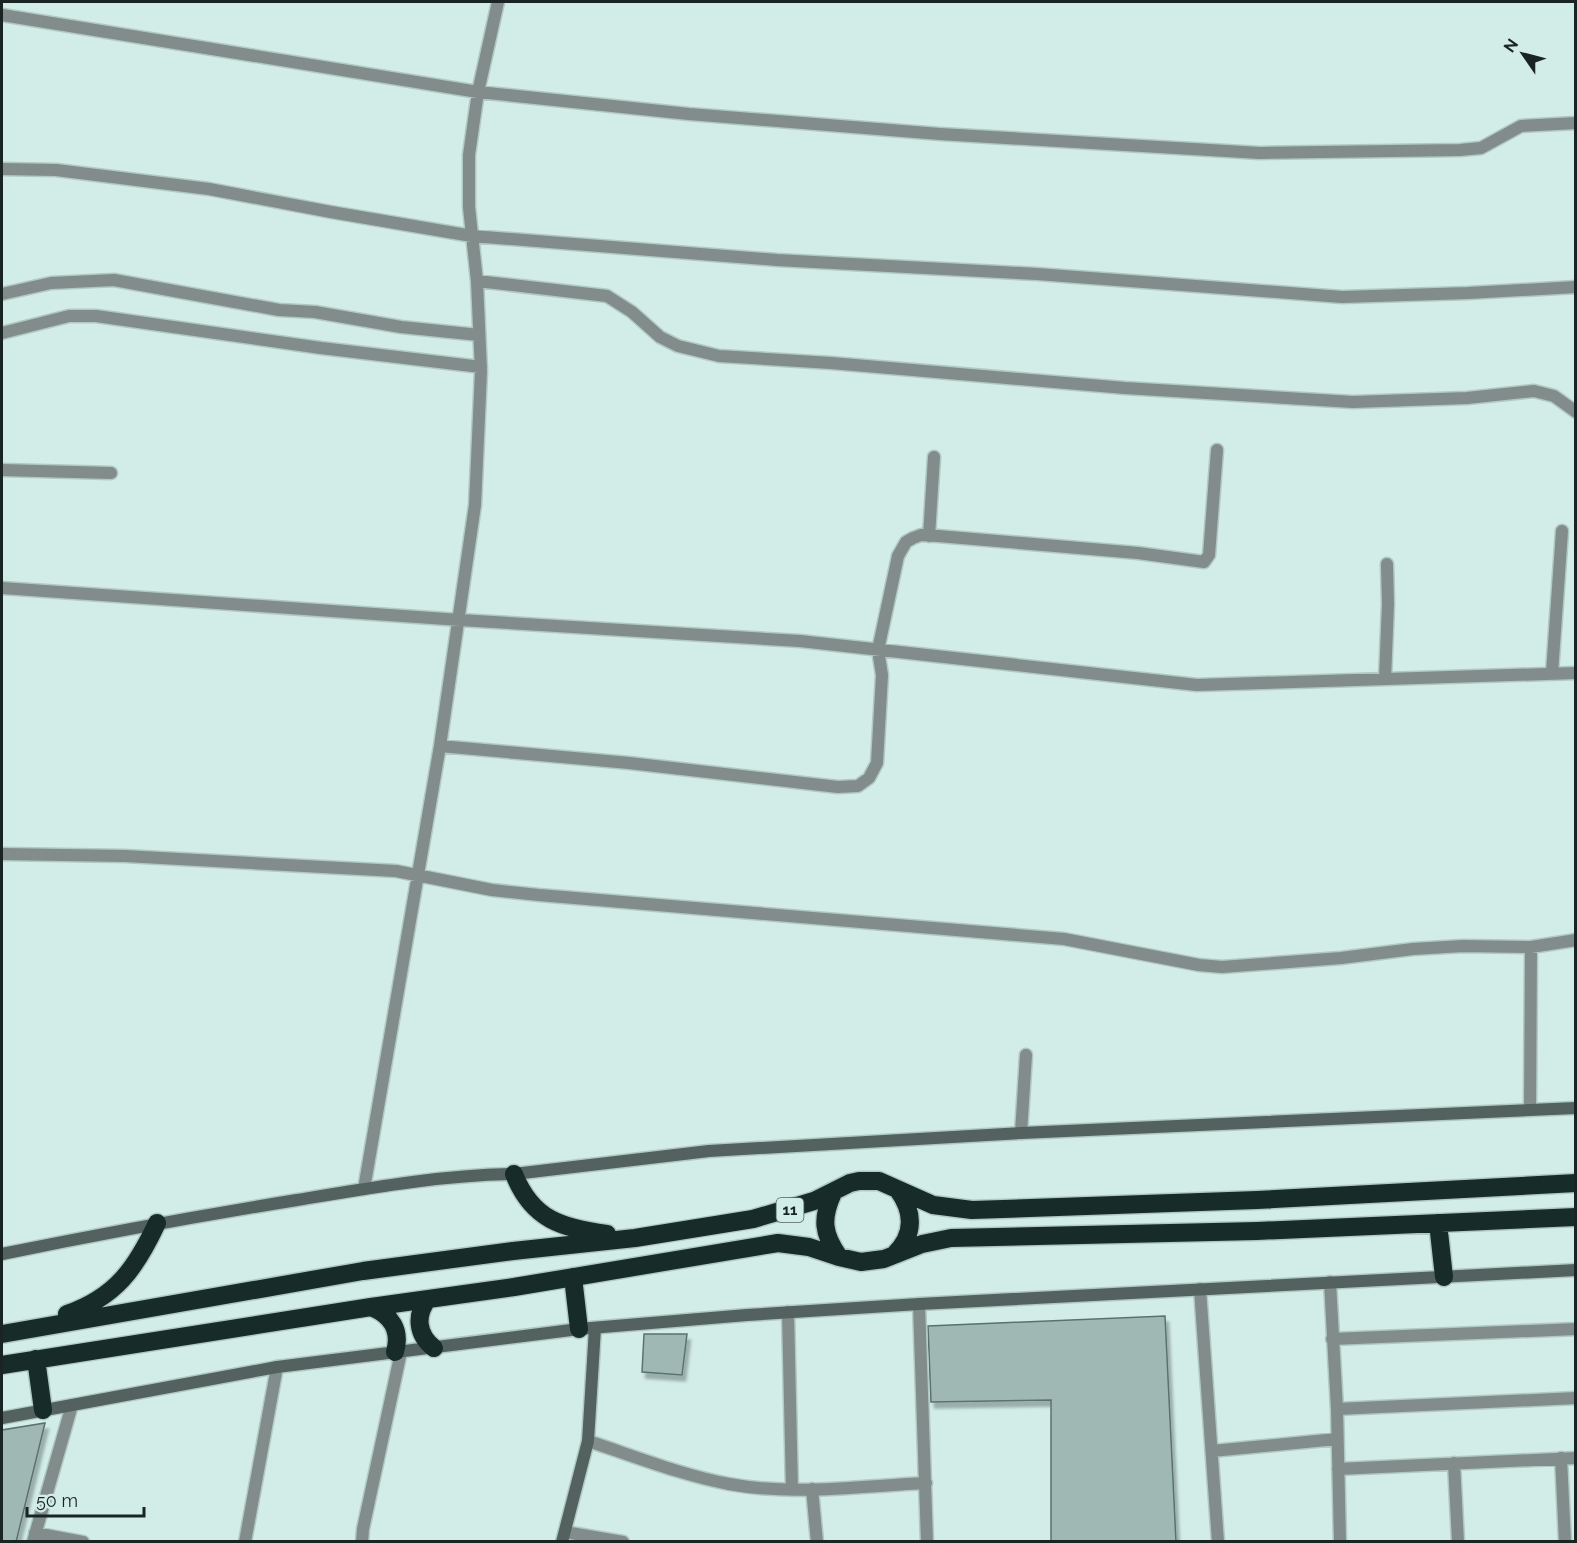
<svg xmlns="http://www.w3.org/2000/svg" width="1577" height="1543" font-family="Raleway,sans-serif">
	<defs>
		<filter id="shadow"><feDropShadow dx="3.5" dy="6" stdDeviation="1.5" flood-color="#0004"/></filter>
	</defs>
	<rect width="100%" height="100%" fill="#d2ede8"/>
	<path fill="#9fb8b4" stroke="#5a726d" stroke-width="1.5" filter="url(#shadow)" d="M1165,1316L1176,1542H1051V1400L931,1402L928,1326Z
		M644,1334H687L682,1375L642,1372Z
		M45,1423L16,1542H2V1430Z"/>
	<g fill="none" stroke-linecap="round" stroke-linejoin="round">
		<g stroke="#b1c9c4" stroke-width="15">
			<path id="street" d="M2,15L478,92L689,114L940,134L1260,153L1460,150L1481,148L1521,126L1576,123
				M2,169L56,170L209,189L331,212L472,236L777,260L1037,274L1342,297L1468,293L1576,287
				M477,281L607,296L632,312L660,337L678,346L719,356L831,363L1125,388L1353,402L1467,398L1534,391L1554,396L1576,412
				M2,294L51,283L114,280L279,310L315,312L401,327L479,335
				M2,333L69,316H96L321,348L481,367
				M2,470L111,473
				M929,536L934,457
				M2,588L460,620L800,641L1197,685L1576,673
				M1552,673L1562,531
				M1385,679L1388,604L1387,564
				M440,746L629,763L838,787L858,786L869,778L877,763L882,675L878,650L898,556L906,542L913,538L921,535L938,536L1138,553L1204,562L1209,555L1217,450
				M2,854L125,856L396,871L492,890L539,895L1064,939L1199,965L1222,967L1341,958L1413,949L1463,946L1531,947L1576,940
				M1530,1110L1531,947
				M1021,1133L1026,1055
				M364,1189L440,746L475,505L481,371L477,281L469,207V155L478,92L498,2
				M1330,1282L1337,1409L1340,1542
				M1200,1289L1218,1542
				M919,1304L927,1542
				M788,1312L792,1490
				M1332,1339L1576,1329
				M1337,1409L1576,1398
				M588,1441C634,1456 681,1475 729,1484C793,1496 861,1486 926,1483
				M1212,1451L1337,1439
				M1561,1458L1565,1542
				M1454,1463L1458,1542
				M1338,1469L1576,1458
				M812,1489L817,1542
				M565,1532L623,1542
				M35,1533L83,1542
				M33,1542L72,1405
				M245,1542L277,1367
				M362,1542L363,1529L401,1352"/>
		</g>
		<g stroke="#b1c9c4" stroke-width="15">
			<path id="secondary" d="M2,1254C100,1234 198,1216 297,1200C369,1188 442,1175 514,1174L709,1151L1021,1133L1576,1108
				M2,1418L277,1367L579,1329L747,1315L919,1304L1576,1270
				M562,1542L588,1441L595,1328"/>
		</g>
		<g stroke="#b1c9c4" stroke-width="21">
			<path id="highway" d="M514,1174C532,1220 562,1228 607,1234
				M833,1193C821,1219 823,1234 839,1257
				M1438,1223L1444,1277
				M894,1255C915,1235 914,1212 898,1190
				M573,1277L579,1329
				M428,1299C415,1315 417,1335 434,1348
				M371,1307C392,1315 401,1331 395,1352
				M67,1314C116,1297 136,1268 157,1223
				M2,1334L363,1271L513,1251L635,1238L753,1219L814,1201L850,1183L859,1181H879L933,1205L972,1210L1257,1200L1576,1183
				M36,1359L43,1410
				M2,1365L371,1307L514,1287L778,1243L809,1247L839,1257L861,1262L884,1259L922,1244L951,1238L1257,1231L1576,1217"/>
		</g>
		<use href="#street" stroke="#828c8a" stroke-width="12"/>
		<use href="#secondary" stroke="#53625f" stroke-width="12"/>
		<use href="#highway" stroke="#172c29" stroke-width="18"/>
	</g>
	<g text-anchor="middle" stroke-width="6" stroke-linejoin="round" paint-order="stroke">
		<rect fill="#d2ede8" stroke="#51605d" stroke-width="1.5" x="776.5" y="1198" width="27" height="24" rx="4.5"/>
		<g font-size="15" font-weight="bold" fill="#1a2422">
			<text x="790" y="1215">11</text>
		</g>
	</g>
	<rect width="1577" height="1543" fill="none" stroke="#1a2422" stroke-width="6"/>
	<g transform="translate(1523 54) rotate(305)" stroke="#d2ede8" stroke-width="4.5" paint-order="stroke">
	<path d="M0-4.5L10 22L0 15L-10 22Z" fill="#1a2422"/>
	<text y="-9" font-size="16" font-weight="bold" text-anchor="middle" fill="#1a2422">N</text>
	</g>
	<path d="M27 1507v9h117v-9" fill="none" stroke="#1a2422" stroke-width="3"/>
	<text x="36" y="1507" font-size="18" fill="#1a2422" stroke="#d2ede8" stroke-width="4.5" paint-order="stroke">50 m</text>
</svg>
